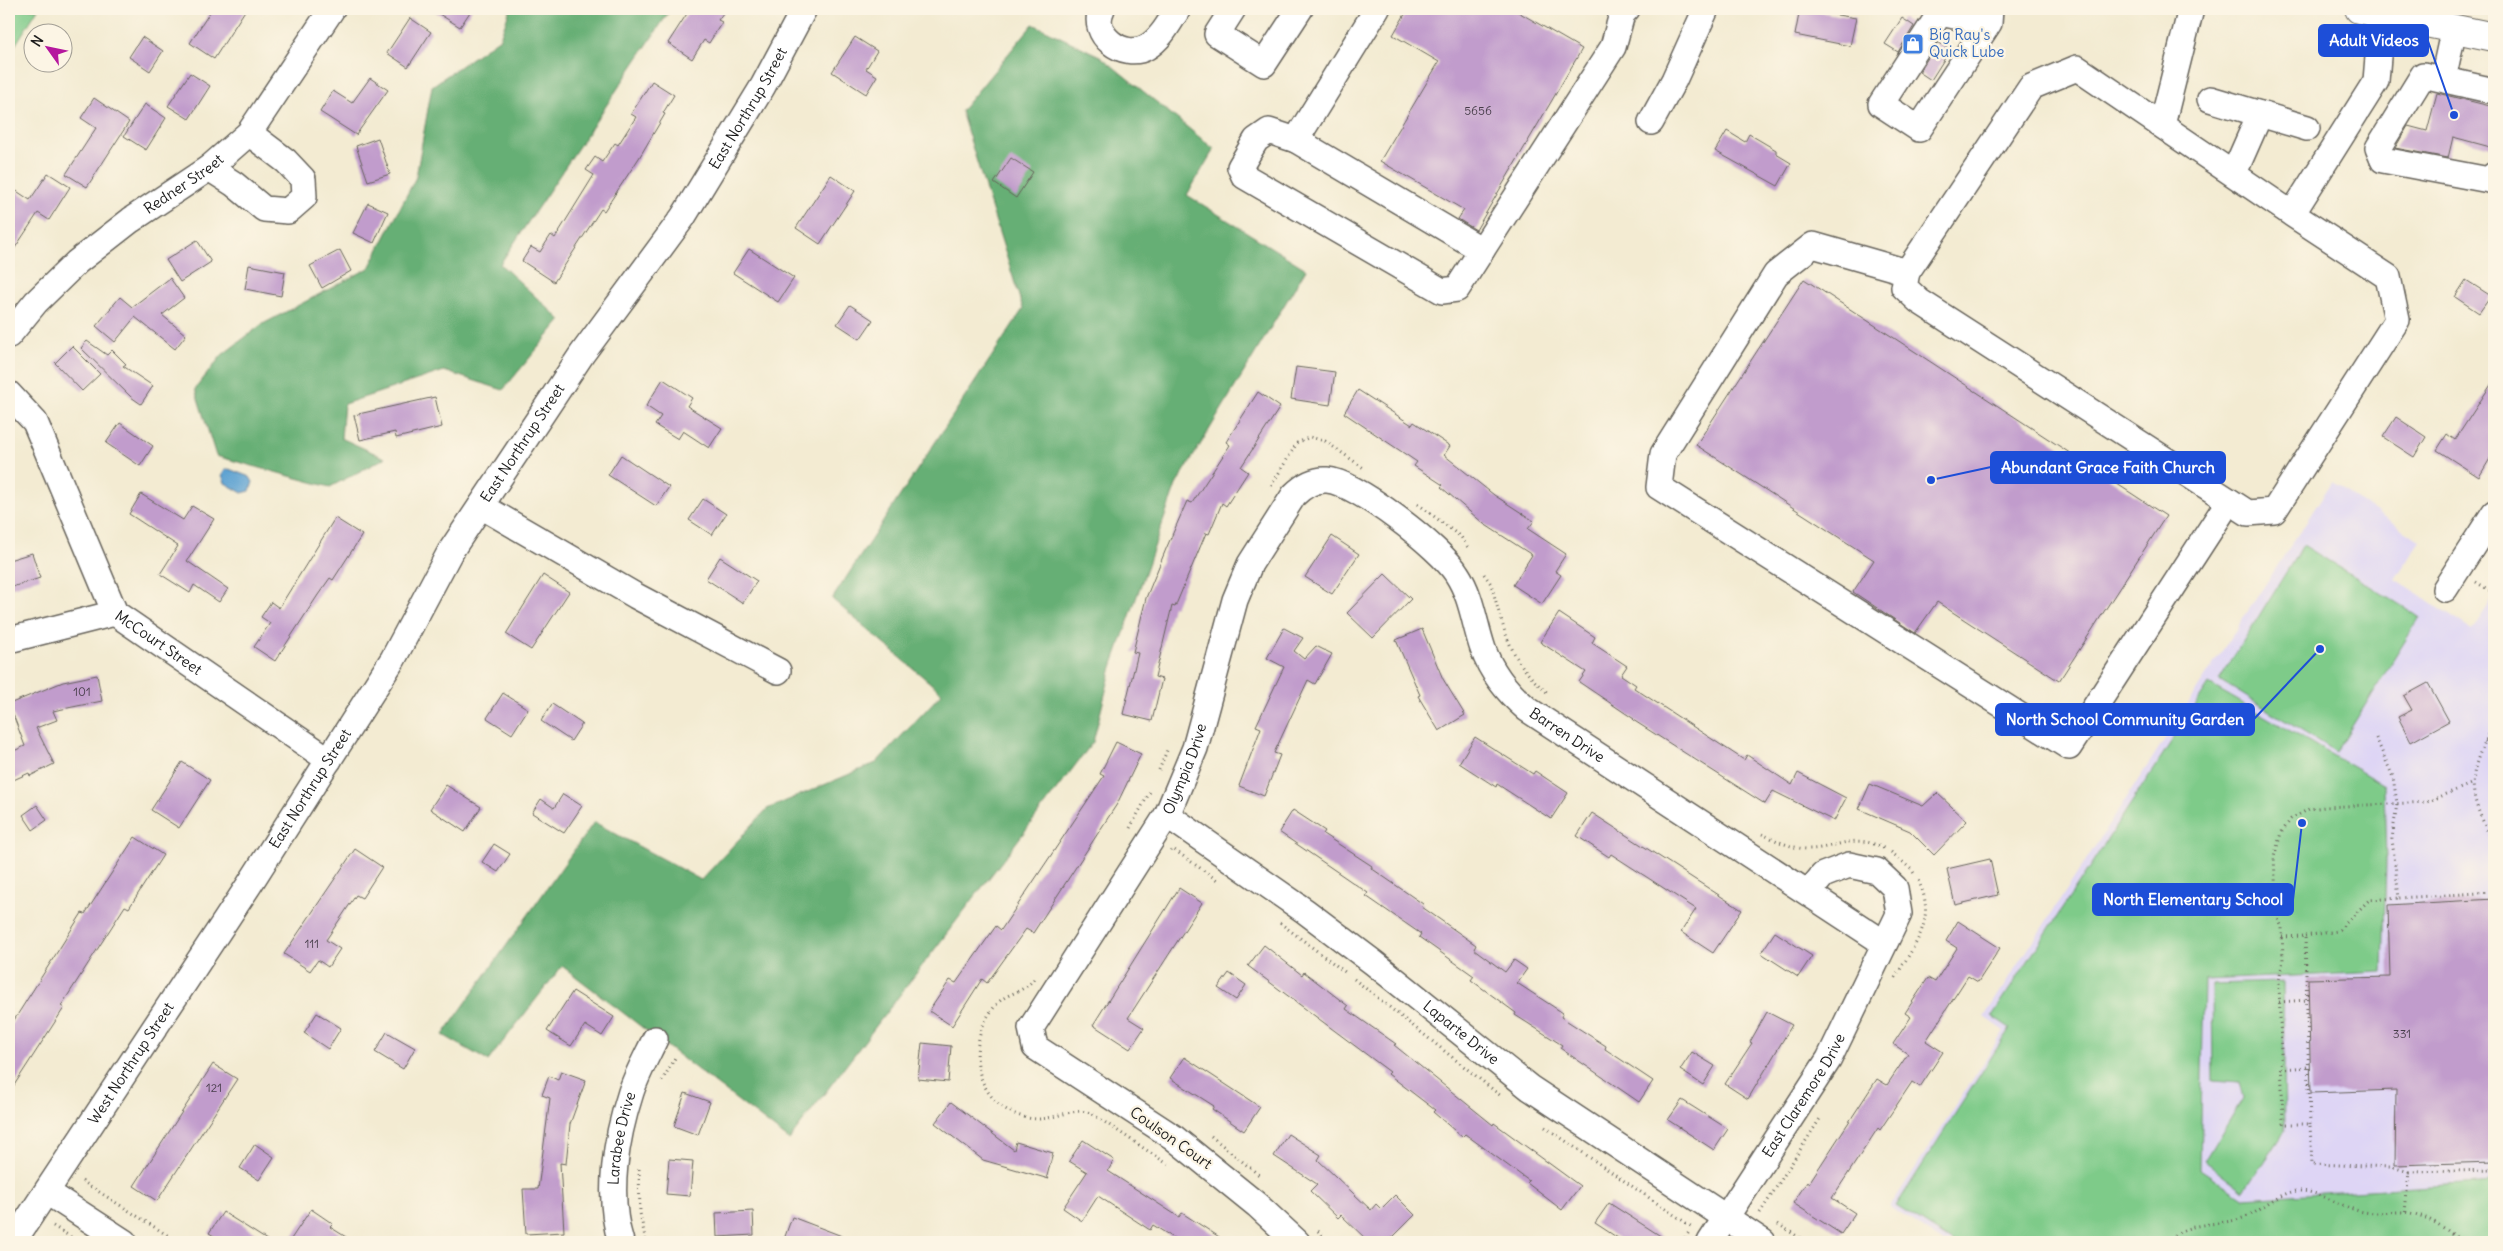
<svg xmlns="http://www.w3.org/2000/svg" width="2503" height="1251" font-family="Delius,sans-serif">
	<rect width="100%" height="100%" fill="#fcf5e5"/>
	<filter id="ink" filterUnits="userSpaceOnUse"><feTurbulence type="fractalNoise" baseFrequency=".02" numOctaves="2"/><feDisplacementMap in="SourceGraphic" scale="10" xChannelSelector="R" yChannelSelector="G"/><feConvolveMatrix kernelMatrix="1 2 1 2 8 2 1 2 1" color-interpolation-filters="sRGB"/></filter>
	<filter id="wash" filterUnits="userSpaceOnUse"><feTurbulence type="fractalNoise" baseFrequency=".0096" numOctaves="4" result="noise"/><feDisplacementMap in="SourceGraphic" scale="20" xChannelSelector="R" yChannelSelector="G"/><feGaussianBlur stdDeviation="1.12" result="paint"/><feColorMatrix in="noise" values="0 0 0 0 0 0 0 0 0 0 0 0 0 0 0 0 0 1.4 0 .05"/><feComposite in="paint" operator="in"/></filter>
	<g filter="url(#wash)">
		<rect width="100%" height="100%" fill="#f3ebd2"/>
		<path fill="#ded5f5" d="M2332,482L2420,541L2395,579L2472,630L2494,597V1242H1944L1890,1207L2004,1031L1984,1017Z"/>
		<path fill="#7ecb89" stroke="#4d7452" d="M9,9H38L9,55Z
			M2303,545L2420,617L2336,752L2219,680Z
			M2209,684L2384,785L2386,861L2383,972L2204,980L2200,1169L2244,1198L2494,1182V1242H1953L1896,1206L2010,1028L1992,1016Z
			M2283,982L2285,1130L2244,1191L2205,1161L2243,1098L2239,1082L2213,1080L2212,984Z"/>
		<path fill="#66af75" stroke="#416648" d="M510,9H671L500,264L561,320L503,390L444,371L344,404L341,438L385,458L330,487L216,456L195,389L222,355L261,325L369,268L416,177L432,86L500,38Z
			M1033,24L1100,56L1214,149L1187,195L1306,269L1176,485L1112,667L1093,742L789,1140L562,966L488,1061L443,1035L594,822L701,880L767,809L876,763L942,693L832,599L1023,309L961,111Z"/>
		<path fill="#5da2d2" stroke="#3c5f77" d="M229,469L250,477L253,482L250,491L242,493L225,483L222,475L225,470Z"/>
		<g id="blocks">
			<path fill="#c19ccc" d="M212,9H246L214,59L190,43Z
				M431,9H472L460,27Z
				M690,9H726L718,20L722,22L709,43L704,40L692,59L668,43Z
				M1408,9H1513L1582,49L1476,230L1458,219L1464,210L1380,161L1439,62L1393,35Z
				M1800,9L1856,18L1850,46L1795,35Z
				M410,18L431,32L408,67L387,53Z
				M1902,18L1914,26L1898,52L1885,44Z
				M142,37L163,51L150,71L129,57Z
				M855,37L877,51L866,69L877,76L866,94L832,72Z
				M1938,42L1950,50L1931,80L1919,72Z
				M190,73L210,86L189,119L168,106Z
				M370,78L388,90L356,135L320,112L333,91L352,103Z
				M652,81L674,95L663,113L665,114L639,158L604,211L601,209L554,282L522,261L531,247L540,252L551,235L555,238L594,175L586,170L595,157L602,162L615,143L618,145L636,117L631,114Z
				M2437,93L2494,107V148L2453,137L2448,158L2395,148L2408,126L2427,131Z
				M94,98L129,122L87,187L66,174L96,128L81,118Z
				M145,104L166,118L146,150L124,136Z
				M1727,131L1745,142L1749,134L1776,150V154L1791,163L1778,186L1715,151Z
				M378,138L390,174L368,181L356,146Z
				M1011,158L1033,172L1016,198L994,183Z
				M48,173L70,187L49,220L38,213L9,257V186L30,200Z
				M831,175L855,191L820,244L796,228Z
				M368,203L388,212L374,243L353,233Z
				M197,240L211,262L180,282L166,260Z
				M749,249L794,278L778,302L733,273Z
				M340,250L351,271L322,288L310,266Z
				M249,265L285,272L281,296L245,289Z
				M170,278L184,298L162,315L186,335L175,349L135,317L115,342L96,326L120,297L132,307Z
				M1804,279L2166,516L2059,681L1937,602L1915,633L1853,592L1874,560L1696,445Z
				M2466,280L2491,296L2479,313L2455,297Z
				M850,305L873,320L860,339L837,324Z
				M87,341L107,355L112,350L126,364L123,366L153,386L141,404L131,397L81,348Z
				M72,346L100,374L82,391L55,363Z
				M1296,367L1335,372L1330,405L1291,399Z
				M663,379L692,398L687,406L722,428L709,448L683,431L678,439L655,425L661,416L646,406Z
				M2494,380V452L2479,477L2437,450L2447,434L2455,440Z
				M1358,390L1412,425L1414,422L1450,446L1444,455L1494,495L1534,521L1528,529L1566,554L1555,571L1561,575L1542,604L1513,585L1532,555L1484,524L1441,487L1443,485L1414,466L1417,462L1344,413Z
				M1258,392L1280,407L1241,467L1248,472L1226,506L1222,503L1209,534L1206,533L1175,607L1172,606L1155,677L1162,679L1152,721L1123,714L1138,653L1133,652L1146,598L1166,549L1187,501L1192,503L1230,445L1226,442Z
				M435,397L442,427L396,438L395,432L360,440L354,415Z
				M2396,417L2426,437L2414,457L2383,437Z
				M120,423L153,446L140,466L106,443Z
				M621,455L669,487L656,506L608,475Z
				M141,494L183,520L192,506L214,519L187,561L228,589L219,602L194,585L190,593L160,574L178,546L129,514Z
				M703,499L726,514L712,535L689,520Z
				M335,518L362,535L333,580L330,578L318,595L275,661L254,647L270,623L261,617L271,602L279,608Z
				M1332,536L1359,554L1332,594L1305,577Z
				M32,553L40,578L9,588V560Z
				M720,557L757,581L743,603L706,579Z
				M1385,574L1411,599L1373,638L1347,613Z
				M543,575L569,592L531,650L506,634Z
				M1559,613L1595,637L1592,643L1627,666L1621,675L1636,685L1634,688L1744,760L1747,755L1792,785L1798,773L1846,798L1834,821L1773,791L1765,804L1633,720L1634,719L1579,682L1586,672L1540,642Z
				M1284,628L1303,638L1294,651L1304,659L1316,646L1332,654L1315,684L1308,680L1274,753L1280,755L1264,796L1239,786L1261,728L1256,726L1284,667L1267,658Z
				M1422,629L1443,679L1465,715L1439,731L1418,696L1420,695L1396,640Z
				M97,675L102,701L53,711L57,720L36,728L54,764L30,776L29,773L9,782V753L25,746L9,704L63,682Z
				M2428,683L2449,721L2411,742L2398,717L2412,710L2404,696Z
				M503,693L528,709L512,734L487,718Z
				M552,704L582,724L571,741L541,721Z
				M1475,737L1533,774L1535,771L1568,793L1551,819L1497,784L1496,787L1459,763Z
				M1116,742L1141,754L1117,804L1033,933L1026,929L987,983L982,979L952,1026L929,1011L950,980L956,983L996,926L1001,930L1104,776L1100,774Z
				M182,762L210,780L179,828L151,810Z
				M1870,784L1923,806L1937,793L1967,821L1934,855L1910,831L1859,809Z
				M446,785L481,807L465,832L430,809Z
				M563,794L582,806L564,833L532,813L541,799L554,808Z
				M37,805L47,820L33,830L23,815Z
				M1293,810L1325,831L1323,834L1372,866L1371,868L1423,904L1422,907L1476,945L1474,949L1505,972L1514,960L1527,969L1517,983L1563,1013L1561,1017L1606,1046L1605,1049L1653,1081L1639,1102L1560,1048L1562,1045L1515,1015L1516,1013L1471,980L1474,976L1419,937L1421,934L1366,896L1368,893L1279,832Z
				M1592,813L1742,910L1713,953L1681,932L1696,909L1611,854L1609,857L1577,836Z
				M135,837L163,855L129,908L125,906L61,1006L64,1008L9,1093V1028L82,913L85,914Z
				M494,844L510,854L498,872L482,862Z
				M355,849L382,867L362,898L356,895L326,940L340,949L328,967L318,960L310,971L284,954Z
				M1990,859L1998,895L1955,905L1947,869Z
				M1179,888L1202,903L1128,1018L1144,1028L1130,1049L1093,1025Z
				M2494,899V1162L2395,1165L2396,1090L2311,1093L2308,979L2390,977L2388,905Z
				M1958,921L2000,948L1978,982L1968,976L1926,1041L1943,1052L1920,1087L1912,1082L1880,1130L1878,1128L1832,1198L1855,1213L1841,1234L1793,1203L1807,1182L1809,1183L1877,1079L1887,1085L1908,1054L1893,1044L1911,1017L1905,1013L1928,978L1935,982L1957,948L1946,941Z
				M1775,932L1812,956L1798,977L1761,953Z
				M1264,945L1302,975L1304,972L1348,1006L1346,1009L1396,1044L1394,1045L1493,1125L1494,1123L1580,1186L1562,1210L1527,1183L1529,1181L1465,1134L1462,1137L1433,1112L1435,1110L1388,1074L1390,1072L1248,966Z
				M1229,973L1246,985L1236,1000L1218,988Z
				M573,991L614,1017L602,1036L585,1025L571,1046L547,1031Z
				M1767,1012L1792,1025L1748,1099L1725,1084L1752,1043L1750,1042Z
				M317,1013L341,1028L328,1049L304,1033Z
				M387,1032L415,1048L403,1069L375,1052Z
				M922,1043L951,1046L948,1082L918,1079Z
				M1692,1052L1715,1066L1703,1085L1680,1070Z
				M1184,1057L1260,1107L1244,1131L1212,1109L1214,1106L1170,1078Z
				M213,1064L237,1079L157,1201L134,1186Z
				M561,1071L586,1080L570,1124L566,1164L560,1163L564,1232L526,1234L523,1189H538L550,1098L542,1095L549,1076L558,1080Z
				M685,1093L710,1102L698,1135L674,1126Z
				M1682,1100L1728,1129L1714,1150L1668,1120Z
				M951,1102L1014,1150L1016,1142L1053,1153L1047,1176L1049,1179L983,1160L935,1123Z
				M1288,1134L1321,1155L1318,1160L1371,1210L1376,1204L1381,1209L1395,1195L1415,1215L1388,1242H1369L1341,1215L1338,1218L1310,1191L1317,1184L1274,1156Z
				M1083,1140L1114,1160L1108,1171L1179,1217L1182,1213L1227,1242H1180L1153,1225L1150,1230L1098,1196L1082,1221L1063,1208L1087,1172L1069,1161Z
				M255,1144L274,1157L259,1180L240,1168Z
				M669,1159L693,1161L690,1196L666,1194Z
				M1609,1203L1670,1242H1624L1595,1223Z
				M311,1209L333,1224L330,1227L354,1242H289Z
				M753,1211L754,1235L717,1237L716,1213Z
				M223,1212L270,1242H224L209,1233Z
				M792,1217L855,1241L854,1242H783Z"/>
		</g>
	</g>
	<g filter="url(#ink)">
		<use href="#blocks" fill-opacity="0" stroke="#67645c" stroke-width="1"/>
		<g fill="none" stroke-linecap="round" stroke-linejoin="round">
			<g stroke="#67645c" stroke-width="28">
				<g id="minor">
					<path d="M1102,9C1089,34 1124,61 1147,47C1161,39 1169,23 1178,9"/>
					<path d="M1233,9L1217,34L1264,64L1300,9"/>
					<path d="M1377,9L1296,140L1482,250L1613,47L1622,14L1627,9"/>
					<path d="M1989,23L1940,13L1881,104L1919,129L1989,23L1990,9"/>
					<path d="M2443,79L2454,28"/>
					<path d="M2494,91L2423,75L2378,148L2383,160L2489,180L2494,175"/>
					<path d="M2210,99L2307,128"/>
					<path d="M1651,122L1674,80L1706,9"/>
					<path d="M2162,125L2191,9"/>
					<path d="M1296,140L1269,131L1256,140L1240,167L1244,176L1442,291L1457,289L1482,250"/>
					<path d="M209,168L234,184L264,209L288,211L304,197L303,179L286,161L249,133"/>
					<path d="M2234,173L2260,114"/>
					<path d="M2292,214L2077,68L2031,87L1907,272L1904,287L1919,301L2248,513L2274,511L2397,320L2388,277L2292,214L2376,81L2382,9"/>
					<path d="M1907,272L1813,245L1776,274L1663,454L1659,487L2069,747L2229,501"/>
					<path id="s1" d="M9,335L36,302L77,262L131,220L209,168L249,133L332,9"/>
					<path id="s2" d="M9,394L35,422L115,613L329,760"/>
					<path d="M481,506L636,596L778,671"/>
					<path d="M2445,589L2494,513"/>
					<path d="M9,640L115,613"/>
					<path id="s3" d="M1167,815L1305,911L1374,963L1530,1088L1763,1242"/>
					<path d="M47,1192L124,1242"/>
					<path id="s4" d="M13,1242L249,885L393,659L450,552L582,354L683,217L763,86L804,9"/>
					<path id="s5" d="M621,1242C606,1195 616,1138 631,1092C637,1074 647,1056 655,1039"/>
					<path id="s6" d="M1297,1242L1257,1205L1173,1137L1035,1047L1031,1028L1167,815L1195,748L1235,600L1250,564L1294,495C1303,486 1313,479 1327,480C1356,482 1441,548 1457,574C1472,597 1474,623 1483,649C1492,674 1507,692 1527,709L1884,943"/>
					<path id="s7" d="M1710,1242L1829,1059L1899,914L1895,888L1877,871L1849,865L1823,875L1809,892"/>
				</g>
			</g>
			<g stroke="#67645c" stroke-width="30">
				<path id="major" d="M2359,9L2494,37"/>
			</g>
			<path stroke="#67645c" stroke-width="3" stroke-dasharray="1 4" stroke-linecap="butt" d="M1271,486L1297,443L1310,437L1325,441L1365,469
				M1418,504L1461,537L1469,549
				M1484,574L1491,584C1504,629 1509,662 1548,693
				M2476,582L2494,593
				M2494,726C2474,759 2465,785 2483,821C2486,828 2489,835 2494,841
				M2376,738L2393,777L2397,803L2392,839L2399,898L2494,892
				M2485,741L2494,748
				M1159,770L1168,748
				M1130,828L1151,790
				M1762,834C1775,840 1791,848 1806,849C1836,850 1853,831 1885,849
				M1171,851L1173,849L1217,880
				M1891,852L1912,870L1915,875
				M1280,923L1345,972
				M2305,936L2338,931L2369,900L2399,898
				M2282,937L2305,936L2310,1124
				M1895,978C1914,945 1938,920 1918,880
				M1034,979C1022,994 1007,992 997,1004C962,1042 974,1107 1028,1118C1054,1123 1068,1106 1091,1113L1169,1165
				M1354,979L1501,1096
				M2279,1002L2307,1000
				M2281,1069L2308,1067
				M662,1081L676,1056
				M1545,1127L1692,1227
				M1211,1136L1259,1175
				M639,1169L640,1213L646,1242
				M2409,1172L2392,1167L2312,1164L2310,1124H2283L2279,980L2283,960L2282,927L2277,917L2274,857L2281,833L2291,819L2309,809L2325,807L2427,802L2471,784
				M82,1181L178,1242
				M2405,1212L2409,1172L2494,1170
				M1760,1213L1821,1117
				M1778,1224L1806,1242
				M53,1226L79,1242
				M1318,1231L1328,1242
				M1682,1242L1689,1232
				M2167,1242C2190,1217 2224,1229 2252,1214C2266,1207 2282,1191 2299,1191C2322,1191 2341,1208 2364,1212C2376,1214 2389,1212 2402,1212C2424,1213 2446,1228 2462,1242"/>
			<use href="#minor" stroke="#fff" stroke-width="25"/>
			<use href="#major" stroke="#fff" stroke-width="28"/>
		</g>
	</g>
	<defs>
		<g id="shop-square" transform="scale(1.125)"><rect x="-9" y="-9" width="18" height="18" rx="4" fill="#3f7fe0" stroke="#fcf5e5"/><path d="M-5-2.5h2.3a2.7 3.5 0 0 1 5.4 0H5L5.5 6h-11ZM-1.5-2.5h3a1.5 2.3 0 0 0-3 0Z" fill="#fff"/></g>
	</defs>
	<g fill-rule="evenodd">
		<use href="#shop-square" x="1913" y="44"/>
	</g>
	<g text-anchor="middle" stroke-width="4.5" stroke-linejoin="round" paint-order="stroke">
		<g font-size="12" fill="#453c48">
			<text x="1478" y="115">5656</text>
			<text x="82" y="696">101</text>
			<text x="312" y="948">111</text>
			<text x="2402" y="1038">331</text>
			<text x="214" y="1092">121</text>
		</g>
		<g font-size="15" fill="#366cbe" stroke="#fcf5e5" text-anchor="start">
			<text x="1929" y="40">Big Ray's<tspan x="1929" dy="17">Quick Lube</tspan></text>
		</g>
		<g font-size="15" fill="#1c1c1c" stroke="#fcf5e5">
			<text dy="5" stroke="none"><textPath href="#s4" startOffset="1352">East Northrup Street</textPath></text>
			<text dy="5" stroke="none"><textPath href="#s1" startOffset="232">Redner Street</textPath></text>
			<text dy="5" stroke="none"><textPath href="#s4" startOffset="948">East Northrup Street</textPath></text>
			<text dy="5" stroke="none"><textPath href="#s2" startOffset="298">McCourt Street</textPath></text>
			<text dy="5" stroke="none"><textPath href="#s6" startOffset="1349">Barren Drive</textPath></text>
			<text dy="5" stroke="none"><textPath href="#s6" startOffset="649">Olympia Drive</textPath></text>
			<text dy="5" stroke="none"><textPath href="#s4" startOffset="542">East Northrup Street</textPath></text>
			<text dy="5" stroke="none"><textPath href="#s3" startOffset="366">Laparte Drive</textPath></text>
			<text dy="5" stroke="none"><textPath href="#s4" startOffset="214">West Northrup Street</textPath></text>
			<text dy="5" stroke="none"><textPath href="#s7" startOffset="174">East Claremore Drive</textPath></text>
			<text transform="translate(1171 1138) rotate(35)" y="5">Coulson Court</text>
			<text dy="5" stroke="none"><textPath href="#s5" startOffset="105">Larabee Drive</textPath></text>
		</g>
	</g>
	<path fill="none" stroke="#1d4ed8" stroke-width="2" d="M2454 115L2428 41M1931 480L1991 467M2320 649L2254 719M2302 823L2293 900"/>
	<g fill="#1d4ed8" stroke="#fcf5e5" stroke-width="2">
		<circle cx="2454" cy="115" r="5"/>
		<circle cx="1931" cy="480" r="5"/>
		<circle cx="2320" cy="649" r="5"/>
		<circle cx="2302" cy="823" r="5"/>
	</g>
	<g fill="#1d4ed8" stroke="#1d4ed8" stroke-width="2">
		<rect x="2319" y="25" width="109" height="31" rx="5"/>
		<rect x="1991" y="452" width="234" height="31" rx="5"/>
		<rect x="1996" y="704" width="258" height="31" rx="5"/>
		<rect x="2093" y="884" width="200" height="31" rx="5"/>
	</g>
	<g font-size="16" text-anchor="middle" font-weight="bold" fill="#fff">
		<text x="2374" y="46">Adult Videos</text>
		<text x="2108" y="473">Abundant Grace Faith Church</text>
		<text x="2125" y="725">North School Community Garden</text>
		<text x="2193" y="905">North Elementary School</text>
	</g>
	<rect width="2503" height="1251" fill="none" stroke="#fcf5e5" stroke-width="30"/>
	<g transform="translate(48 48) rotate(303)"><circle r="24" fill="#fcf5e5" stroke="#a29e95"/>
	<path d="M0-4L9 19L0 12L-9 19Z" fill="#b5179e"/>
	<text y="-8" font-size="14" font-weight="bold" text-anchor="middle" fill="#1c1c1c">N</text>
	</g>
</svg>
